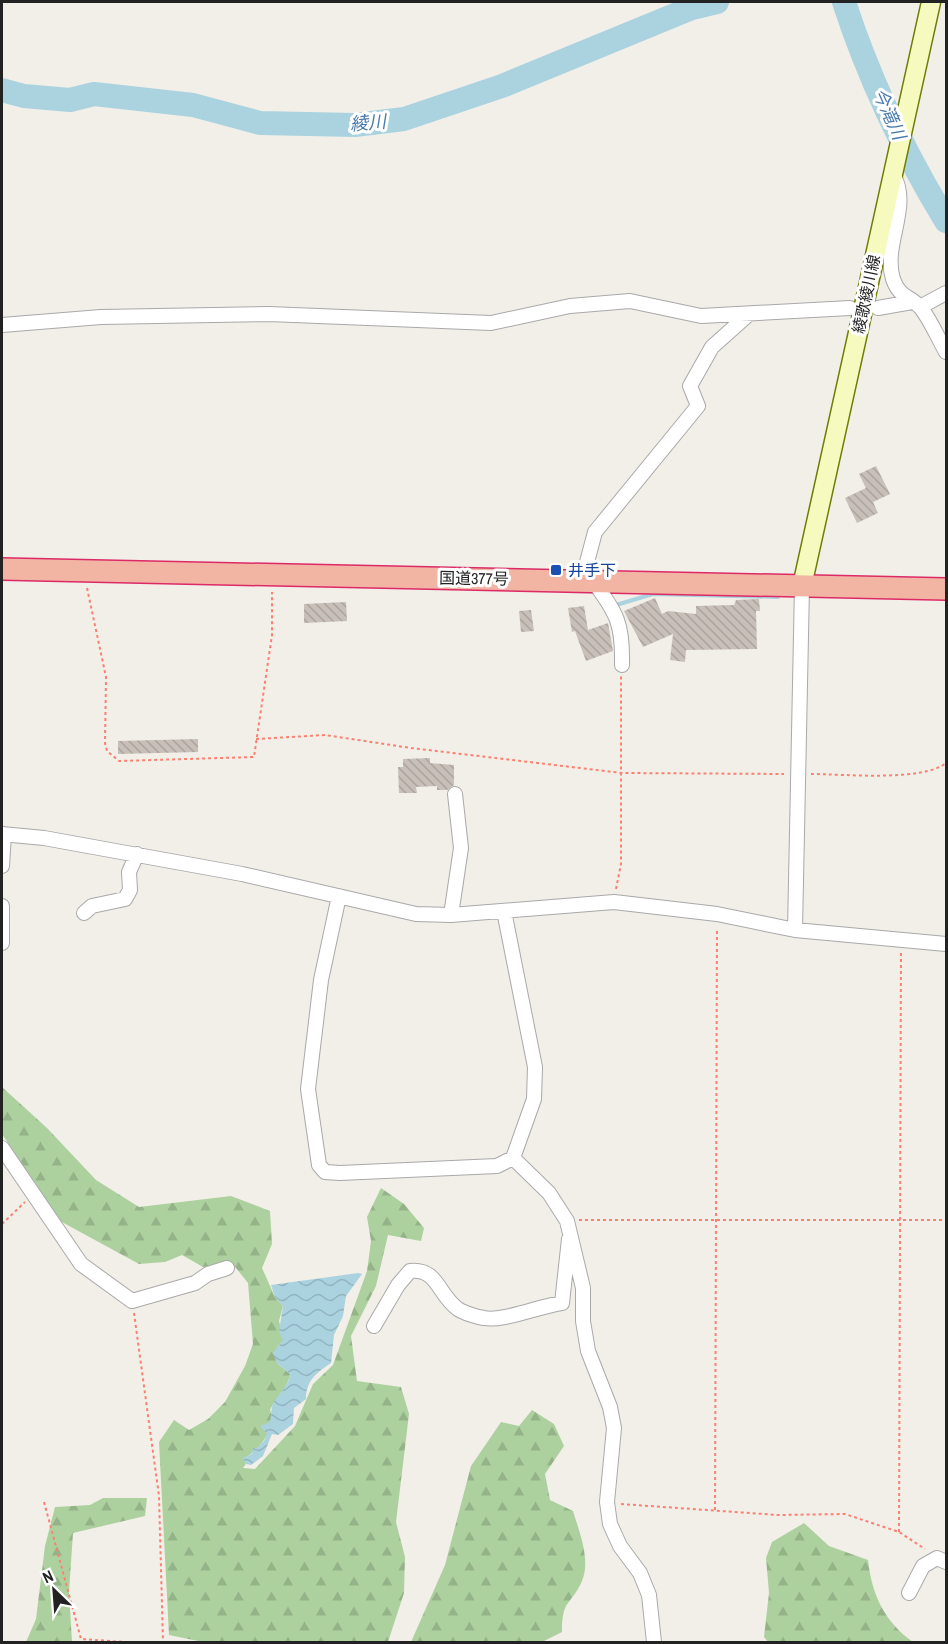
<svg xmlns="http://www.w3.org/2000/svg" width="948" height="1644" font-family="'Archivo Narrow','Noto Sans JP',sans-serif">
	<defs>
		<pattern id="forest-firs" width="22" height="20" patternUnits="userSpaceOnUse" patternTransform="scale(1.5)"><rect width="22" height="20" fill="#add19e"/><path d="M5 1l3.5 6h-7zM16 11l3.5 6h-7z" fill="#95b388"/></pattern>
		<pattern id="water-waves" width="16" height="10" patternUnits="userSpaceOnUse" patternTransform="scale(1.5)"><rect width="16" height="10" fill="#aad3df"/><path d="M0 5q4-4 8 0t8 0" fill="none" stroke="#92b5bf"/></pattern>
		<pattern id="building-back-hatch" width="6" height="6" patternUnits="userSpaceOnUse" patternTransform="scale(1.5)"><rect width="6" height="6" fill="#c7bfb8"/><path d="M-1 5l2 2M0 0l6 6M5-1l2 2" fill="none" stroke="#aba49e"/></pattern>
	</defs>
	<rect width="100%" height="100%" fill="#f2efe9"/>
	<path fill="url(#forest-firs)" d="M2,1087L47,1128L96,1180L139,1207L231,1196L270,1211L272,1244L262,1268L275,1297L283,1306L279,1321L284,1340L278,1346L277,1363L290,1374C288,1389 276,1397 270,1410C277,1428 259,1451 244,1458L246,1464L243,1468L255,1469L295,1426L313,1384L333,1365L367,1271L371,1241L367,1217L381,1188L404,1204L424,1228L421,1241L388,1235L376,1286L351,1336L357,1381L401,1387L409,1414L396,1522L405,1557L404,1593L388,1642H203L169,1635L159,1442L174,1420L189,1430L208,1419L225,1402L245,1366L253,1344L248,1283L232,1263L203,1267L182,1255L165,1262L139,1264L60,1221L2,1134Z
		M532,1410L554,1424L564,1446L545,1474L550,1500L573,1511C579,1531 591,1560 582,1581C571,1606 562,1598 562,1632L542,1642H411L445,1565L471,1466L501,1422L519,1426Z
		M103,1498H147L145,1516L73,1533L69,1592L72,1642H26L36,1619L45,1546L55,1507L90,1505Z
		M804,1523L829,1546L868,1560C872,1595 884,1621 913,1642H768L764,1637L769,1593L766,1558L772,1542Z"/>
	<path fill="url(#water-waves)" d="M358,1273L362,1274L346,1296L343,1316L334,1335L331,1363C316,1373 306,1381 306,1399L294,1408L293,1424L278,1435L272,1434L263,1456L251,1465L246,1464L243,1458L252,1454L253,1448H257L264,1441L267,1434L260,1426L270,1422C272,1414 270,1406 276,1399C283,1389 288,1387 290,1374L277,1363L273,1353L283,1340L279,1331L283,1306L275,1297L271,1285Z"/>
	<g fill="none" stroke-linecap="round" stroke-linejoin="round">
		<path stroke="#aad3df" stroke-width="4" d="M616,605L653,594L778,597"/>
		<path stroke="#aad3df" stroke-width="24" d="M844,2C869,79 904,152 946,221
			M2,90L24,96L70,100L94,94L193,105L260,123L355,125L404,119L502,86L692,8L717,2"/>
	</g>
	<path fill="url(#building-back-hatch)" d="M876,466L890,494L873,502L878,513L857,523L845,498L866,488L859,474Z
		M655,598L662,614L668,611L696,614V606L734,605L736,600L759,599L760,611H756L757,649L686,650L685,662L670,660L673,634L643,647L624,611Z
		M346,602L347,621L304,623V604Z
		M584,606L588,630L608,623L613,651L586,661L575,631L572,632L568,608Z
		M531,610L534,631L521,632L519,611Z
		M198,739V752L118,754V741Z
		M430,758V763L454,765V785L447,790H437V786L416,787L417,793H399L398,767H403V759Z"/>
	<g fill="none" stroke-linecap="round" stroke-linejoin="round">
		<g stroke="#a9a9a9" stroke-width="16">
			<path id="minor" d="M892,172C913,207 882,243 893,279C900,299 910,295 921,308C931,321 938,338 946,352
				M920,307L946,293
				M878,308L912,302
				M2,325L101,317L269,314L491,323L570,306L630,301L701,316L850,308
				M582,581L595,532L698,406L690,386L712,347L749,314
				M593,581C617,613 623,624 622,665
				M2,834L44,838L242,874L416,914L451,915L614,902L717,914L795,930L946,944
				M2,866L4,834
				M339,896L321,980L308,1089L319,1165L325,1172L340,1173L497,1166L513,1158
				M2,906V943
				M504,911L535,1067L534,1099L513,1158L549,1193L567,1221L583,1288V1321L588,1351L610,1407L614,1428L607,1502L610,1524L620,1546L640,1573L649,1595L654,1642
				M84,913L92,906L125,899L130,890L129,872L137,854
				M451,915L461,848L455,794
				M795,930L802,586
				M2,1148L81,1264L132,1301L195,1283L208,1274L227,1268
				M374,1326L398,1285L410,1271C438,1268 438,1295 458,1309C464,1313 477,1317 484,1318C502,1322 540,1306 562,1303L569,1239
				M909,1593L923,1566L937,1558L946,1562"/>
		</g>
		<g stroke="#707d05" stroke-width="21">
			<path id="secondary" d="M802,586L931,2"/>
		</g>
		<g stroke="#dc2a67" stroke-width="24">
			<path id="trunk" d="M2,569L946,589"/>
		</g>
		<path stroke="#fa8072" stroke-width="2" stroke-dasharray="3 3" stroke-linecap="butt" d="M87,588L106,677L105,743L107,751L119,761L254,757L272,635V592
			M256,739L325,735L411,748L622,773L784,774
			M811,774C844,774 922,782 946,763
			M616,889L621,864V676
			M579,1220H946
			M2,1224L25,1202
			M134,1313L159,1496L163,1642
			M44,1502L81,1639L125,1642
			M621,1504L778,1515L845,1514L899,1532L925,1549
			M715,1510L717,928
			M899,1532L901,952"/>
		<use href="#minor" stroke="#fff" stroke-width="14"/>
		<use href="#secondary" stroke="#f7fabf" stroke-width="18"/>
		<use href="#trunk" stroke="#f2b4a3" stroke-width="21"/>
	</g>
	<rect fill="#1a4fb4" stroke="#fff" stroke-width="2" x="550" y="564" width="12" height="12" rx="3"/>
	<g text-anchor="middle" stroke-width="6" stroke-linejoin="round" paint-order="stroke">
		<g font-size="16" fill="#222" stroke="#fff">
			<text transform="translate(866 294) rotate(-78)" y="6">綾歌綾川線</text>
			<text transform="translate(474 578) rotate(1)" y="6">国道377号</text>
		</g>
		<g font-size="16" fill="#164399" stroke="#fff" text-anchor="start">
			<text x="568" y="576">井手下</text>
		</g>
		<g font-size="18" font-style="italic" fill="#4a7aab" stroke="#fff">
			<text transform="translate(889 114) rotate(66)" y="6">今滝川</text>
			<text transform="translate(368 123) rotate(-5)" y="6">綾川</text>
		</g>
	</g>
	<rect width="948" height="1644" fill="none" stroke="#222222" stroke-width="6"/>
	<g transform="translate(54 1590) rotate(335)" stroke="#ffffff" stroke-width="4.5" paint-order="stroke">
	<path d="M0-4.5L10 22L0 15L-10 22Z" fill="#222222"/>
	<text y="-9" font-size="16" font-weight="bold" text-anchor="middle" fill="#222222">N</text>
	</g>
</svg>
